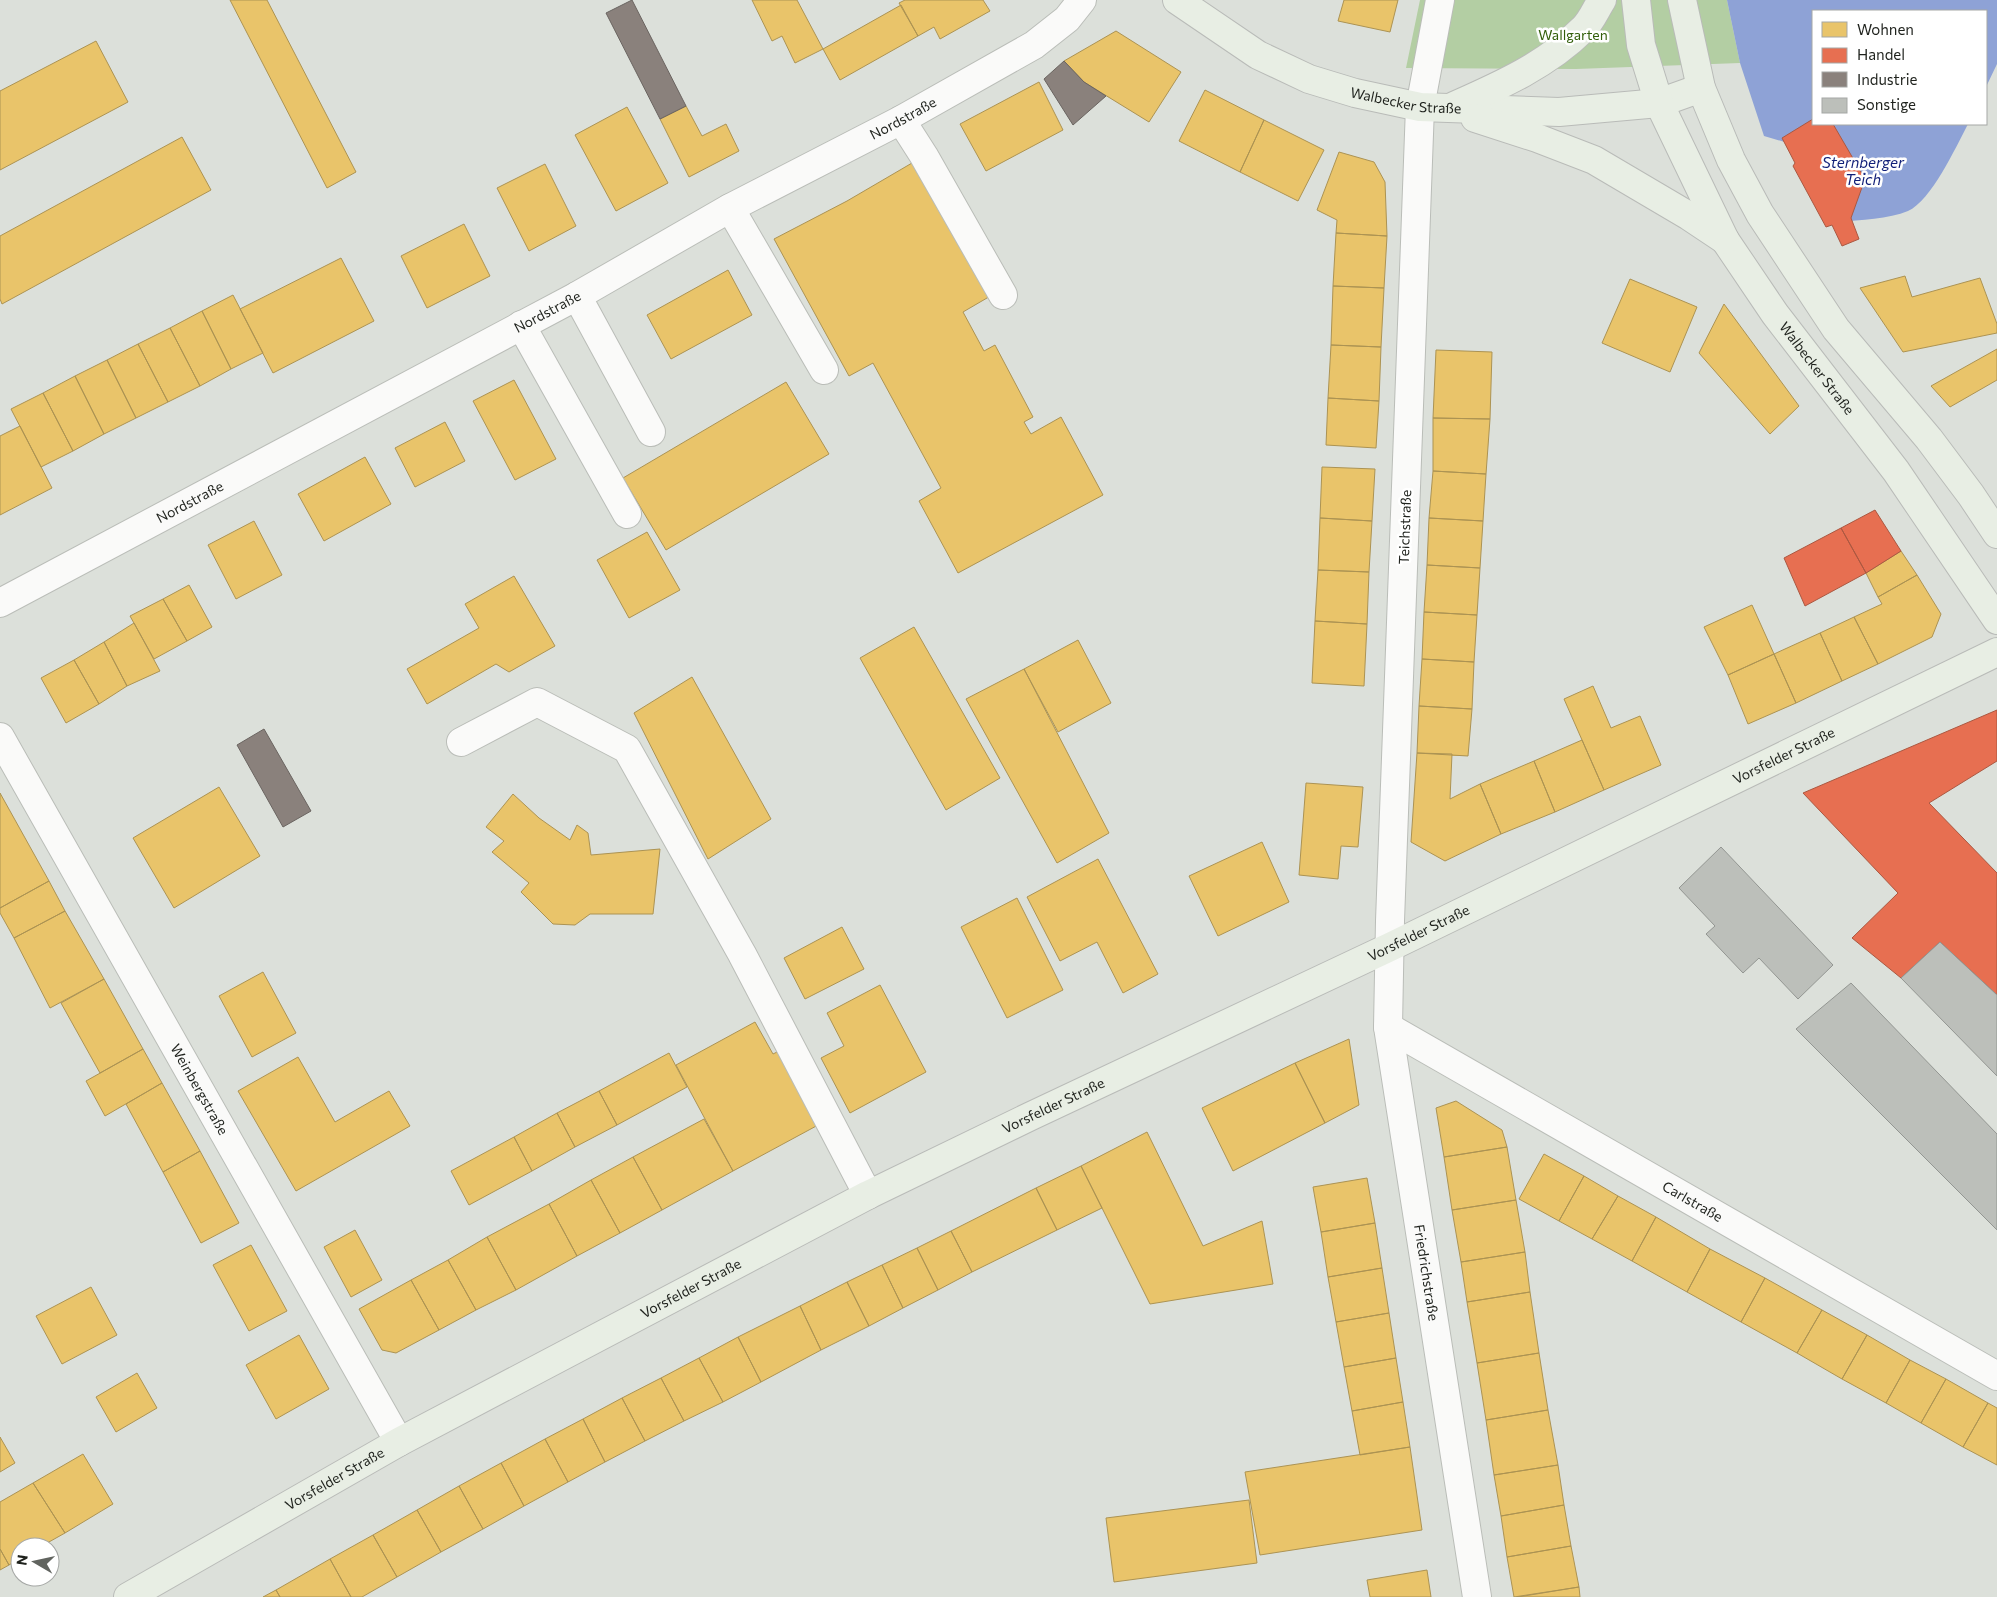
<svg xmlns="http://www.w3.org/2000/svg" width="1997" height="1597" font-family="Commissioner,sans-serif">
	<rect width="100%" height="100%" fill="#dce0da"/>
	<path fill="#b3cea3" d="M1420,0H1727L1740,63L1576,69L1406,68Z"/>
	<path fill="#8ea2d6" d="M1727,0H1997V64L1986,87V11H1813V124H1968C1956,147 1931,201 1908,211C1889,219 1860,220 1839,222L1788,143L1764,136L1740,63Z"/>
	<path fill="#e9c46a" stroke="#ac9353" d="M230,0H267L356,172L327,188Z
		M752,0H797L823,49L795,63L782,36L772,41Z
		M905,0H983L990,11L940,39L934,27L918,36L899,3Z
		M1344,0H1398L1390,32L1338,21Z
		M901,5L918,36L840,80L823,49Z
		M1116,31L1181,72L1149,122L1084,82L1064,61Z
		M96,41L128,102L0,170V91Z
		M1039,82L1063,130L986,171L960,124Z
		M1205,90L1264,120L1240,172L1179,141Z
		M686,106L702,136L726,124L739,151L689,177L660,119Z
		M627,107L668,183L616,211L575,135Z
		M1264,120L1324,150L1298,201L1240,172Z
		M182,137L211,190L2,304L0,299V236Z
		M1339,152L1374,162L1385,182L1387,236L1336,233L1337,220L1317,210Z
		M924,156L999,291L963,312L984,351L995,345L1033,417L1024,422L1031,434L1061,417L1103,495L958,573L919,501L941,488L873,363L849,376L774,239L847,201Z
		M545,164L576,226L529,251L497,188Z
		M464,224L490,276L427,308L401,256Z
		M1336,233L1387,236L1384,288L1333,286Z
		M341,258L374,321L273,373L240,309Z
		M728,270L752,315L671,359L647,315Z
		M1905,276L1912,297L1980,278L1997,324V333L1903,352L1860,288Z
		M1630,279L1697,307L1670,372L1602,343Z
		M1333,286L1384,288L1381,347L1331,345Z
		M233,295L263,353L231,369L202,311Z
		M1724,304L1799,406L1770,434L1699,353Z
		M202,311L231,369L200,386L170,328Z
		M170,328L200,386L168,402L138,344Z
		M138,344L168,402L136,418L107,360Z
		M1331,345L1381,347L1379,401L1328,398Z
		M1997,349V380L1950,407L1931,386Z
		M1436,350L1492,352L1490,419L1433,418Z
		M107,360L136,418L104,434L75,376Z
		M75,376L104,434L73,451L43,393Z
		M514,380L556,459L515,480L473,401Z
		M786,382L829,454L666,550L623,478Z
		M43,393L73,451L41,467L11,409Z
		M1328,398L1379,401L1376,448L1326,445Z
		M1433,418L1490,419L1486,474L1433,471Z
		M445,422L465,461L415,487L395,448Z
		M20,426L52,488L0,515V436Z
		M365,457L391,504L324,541L298,494Z
		M1322,467L1375,469L1372,521L1320,518Z
		M1433,471L1486,474L1483,521L1429,518Z
		M1320,518L1372,521L1369,572L1318,570Z
		M1429,518L1483,521L1480,568L1427,565Z
		M254,521L282,575L236,599L208,545Z
		M647,532L680,590L629,618L597,560Z
		M1901,551L1917,575L1878,597L1866,573Z
		M1427,565L1480,568L1477,615L1424,612Z
		M1318,570L1369,572L1367,624L1315,621Z
		M1917,575L1941,614L1932,637L1878,664L1854,617L1882,604L1878,597Z
		M514,576L555,646L509,672L496,664L427,704L407,669L479,628L465,604Z
		M189,585L212,627L187,641L163,599Z
		M163,599L187,641L154,659L130,616Z
		M1752,605L1774,654L1728,675L1704,627Z
		M1424,612L1477,615L1474,662L1422,659Z
		M1854,617L1878,664L1842,681L1820,633Z
		M1315,621L1367,624L1364,686L1312,683Z
		M134,623L160,671L127,686L104,642Z
		M914,627L1000,778L946,810L860,658Z
		M1820,633L1842,681L1796,703L1774,654Z
		M1078,640L1111,703L1058,732L1024,669Z
		M104,642L127,686L99,704L74,660Z
		M1774,654L1796,703L1748,724L1728,675Z
		M1422,659L1474,662L1472,709L1419,706Z
		M74,660L99,704L66,723L41,678Z
		M1024,669L1109,833L1057,863L966,699Z
		M692,677L771,819L708,859L634,713Z
		M1593,686L1611,728L1640,716L1661,765L1604,790L1564,699Z
		M1419,706L1472,709L1468,756L1417,753Z
		M1582,740L1604,790L1555,812L1534,761Z
		M1417,753L1452,754L1450,799L1480,784L1501,834L1445,861L1411,842Z
		M1534,761L1555,812L1501,834L1480,784Z
		M1306,783L1363,787L1358,847L1341,846L1338,879L1299,875Z
		M219,787L260,856L174,908L133,838Z
		M0,793L49,881L0,908Z
		M513,794L539,818L570,840L577,825L588,833L591,855L660,849L653,914H590L575,925L553,924L521,892L529,883L492,852L504,841L486,827Z
		M1262,842L1289,902L1218,936L1189,876Z
		M1098,859L1158,974L1123,993L1097,942L1060,961L1027,897Z
		M49,881L65,911L14,938L0,913V908Z
		M1017,898L1063,990L1007,1018L961,927Z
		M65,911L104,979L50,1008L14,938Z
		M842,927L864,969L805,999L784,958Z
		M263,972L296,1033L252,1057L219,996Z
		M104,979L143,1049L100,1073L61,1003Z
		M880,985L926,1072L850,1113L821,1058L844,1046L827,1013Z
		M755,1022L773,1054L781,1050L820,1124L733,1171L676,1065Z
		M1349,1039L1359,1105L1325,1123L1295,1063Z
		M143,1049L162,1083L105,1116L86,1081Z
		M669,1053L687,1087L617,1125L599,1091Z
		M298,1057L335,1122L389,1091L410,1126L296,1191L238,1091Z
		M1295,1063L1325,1123L1233,1171L1202,1108Z
		M162,1083L200,1151L163,1172L126,1104Z
		M599,1091L617,1125L575,1147L557,1113Z
		M1456,1101L1502,1130L1507,1147L1444,1157L1436,1108Z
		M557,1113L575,1147L532,1171L514,1137Z
		M704,1119L733,1171L662,1210L633,1157Z
		M1147,1132L1203,1246L1262,1221L1273,1284L1150,1304L1081,1166Z
		M514,1137L532,1171L469,1205L451,1171Z
		M1507,1147L1516,1200L1452,1210L1444,1157Z
		M200,1151L239,1223L201,1243L163,1172Z
		M1544,1154L1584,1176L1559,1221L1519,1199Z
		M633,1157L662,1210L620,1233L591,1180Z
		M1081,1166L1102,1208L1057,1230L1036,1188Z
		M1584,1176L1618,1196L1592,1239L1559,1221Z
		M1367,1178L1375,1223L1321,1232L1313,1187Z
		M591,1180L620,1233L577,1256L549,1204Z
		M1036,1188L1057,1230L972,1272L951,1231Z
		M1618,1196L1656,1217L1632,1261L1592,1239Z
		M1516,1200L1525,1252L1461,1262L1452,1210Z
		M549,1204L577,1256L516,1290L487,1237Z
		M1656,1217L1710,1249L1687,1292L1632,1261Z
		M1375,1223L1382,1268L1328,1277L1321,1232Z
		M355,1230L382,1280L351,1297L324,1247Z
		M951,1231L972,1272L938,1290L917,1248Z
		M487,1237L516,1290L476,1310L448,1260Z
		M251,1245L287,1311L249,1331L213,1265Z
		M917,1248L938,1290L903,1308L882,1265Z
		M1710,1249L1765,1278L1741,1322L1687,1292Z
		M1525,1252L1530,1292L1467,1302L1461,1262Z
		M448,1260L476,1310L439,1330L411,1280Z
		M882,1265L903,1308L869,1326L847,1282Z
		M1382,1268L1389,1313L1336,1322L1328,1277Z
		M1765,1278L1822,1310L1797,1353L1741,1322Z
		M411,1280L439,1330L396,1353L382,1350L359,1309Z
		M847,1282L869,1326L821,1350L800,1306Z
		M91,1287L117,1335L62,1364L36,1316Z
		M1530,1292L1539,1353L1477,1363L1467,1302Z
		M800,1306L821,1350L761,1382L738,1337Z
		M1822,1310L1867,1335L1842,1379L1797,1353Z
		M1389,1313L1396,1358L1344,1367L1336,1322Z
		M299,1335L329,1389L276,1419L246,1365Z
		M1867,1335L1910,1360L1886,1403L1842,1379Z
		M738,1337L761,1382L723,1402L699,1358Z
		M1539,1353L1548,1410L1486,1420L1477,1363Z
		M699,1358L723,1402L684,1421L661,1378Z
		M1396,1358L1403,1402L1352,1411L1344,1367Z
		M1910,1360L1946,1379L1921,1423L1886,1403Z
		M137,1373L157,1408L116,1432L96,1397Z
		M661,1378L684,1421L645,1441L622,1398Z
		M1946,1379L1988,1403L1963,1447L1921,1423Z
		M622,1398L645,1441L605,1462L583,1419Z
		M1403,1402L1410,1447L1360,1455L1352,1411Z
		M1988,1403L1997,1408V1465L1963,1447Z
		M1548,1410L1558,1465L1494,1475L1486,1420Z
		M583,1419L605,1462L568,1482L545,1439Z
		M0,1437L15,1463L0,1472Z
		M545,1439L568,1482L524,1506L501,1463Z
		M1410,1447L1422,1530L1260,1555L1245,1472Z
		M83,1454L113,1504L65,1533L33,1483Z
		M501,1463L524,1506L483,1529L459,1486Z
		M1558,1465L1564,1505L1501,1516L1494,1475Z
		M33,1483L65,1533L40,1547H20V1558L9,1565L0,1549V1502Z
		M459,1486L483,1529L441,1552L417,1510Z
		M1249,1500L1257,1563L1114,1582L1106,1518Z
		M1564,1505L1571,1546L1507,1557L1501,1516Z
		M417,1510L441,1552L397,1577L373,1535Z
		M373,1535L397,1577L362,1597H351L330,1559Z
		M1571,1546L1579,1587L1514,1597L1507,1557Z
		M0,1549L9,1565L0,1570Z
		M330,1559L351,1597H280L276,1590Z
		M1427,1570L1431,1597H1370L1367,1580Z
		M1579,1587L1580,1597H1518Z
		M276,1590L280,1597H263Z"/>
	<path fill="#e76f51" stroke="#ab5841" d="M1813,119V124H1833L1865,179L1851,218L1859,239L1842,246L1832,225L1826,227L1793,166L1795,163L1782,138Z
		M1875,510L1901,551L1866,573L1841,528Z
		M1841,528L1866,573L1805,606L1784,558Z
		M1997,710V761L1929,803L1997,873V995L1940,942L1901,978L1852,938L1898,893L1803,793Z"/>
	<path fill="#8a817c" stroke="#6a6460" d="M632,0L686,106L660,119L606,13Z
		M1064,61L1084,82L1106,96L1073,125L1044,79Z
		M264,729L311,811L283,827L237,745Z"/>
	<path fill="#bcbfba" stroke="#939692" d="M1721,847L1833,965L1798,999L1759,958L1743,973L1706,934L1715,926L1679,888Z
		M1940,942L1997,995V1076L1901,978Z
		M1851,983L1997,1134V1230L1796,1029Z"/>
	<g fill="none" stroke-linecap="round" stroke-linejoin="round">
		<g stroke="#babdb8" stroke-width="30">
			<g id="minor">
				<path id="s1" d="M1440,0L1420,107L1390,921L1388,1027L1477,1597"/>
				<path d="M901,120L924,156L1003,295"/>
				<path d="M730,208L824,370"/>
				<path d="M577,296L651,432"/>
				<path d="M521,325L627,514"/>
				<path id="s2" d="M0,603L577,296L730,208L901,120L1034,45L1067,19L1082,0"/>
				<path id="s3" d="M0,737L399,1442"/>
				<path d="M461,742L537,702L627,749L742,954L868,1195"/>
				<path id="s4" d="M1388,1027L1997,1376"/>
			</g>
		</g>
		<g stroke="#b9bbb8" stroke-width="30">
			<g id="major">
				<path id="s5" d="M1177,0L1258,55L1309,79L1355,93L1420,107L1559,112L1659,103L1701,88"/>
				<path id="s6" d="M1636,0L1641,45L1659,103L1725,240L1775,314L1896,471L1997,620"/>
				<path d="M1682,0L1701,88L1731,160L1760,214L1836,329L1929,439L1971,495L1997,534"/>
				<path d="M1454,106C1499,86 1547,65 1583,29C1591,22 1596,9 1602,0"/>
				<path d="M1475,118L1537,138L1594,160L1689,216L1725,240"/>
				<path id="s7" d="M128,1597L399,1442L868,1195L1031,1116L1390,947L1997,652"/>
			</g>
		</g>
		<use href="#minor" stroke="#fafaf9" stroke-width="28"/>
		<use href="#major" stroke="#e8eee4" stroke-width="28"/>
	</g>
	<g text-anchor="middle" stroke-width="5" stroke-linejoin="round" paint-order="stroke">
		<g font-size="14" fill="#335f0b" stroke="#fff">
			<text x="1573" y="40">Wallgarten</text>
		</g>
		<g font-size="14" fill="#1f221d" stroke="#fff">
			<text dy="5" stroke="none"><textPath href="#s5" startOffset="254">Walbecker Straße</textPath></text>
			<text dy="5" stroke="none"><textPath href="#s2" startOffset="1025">Nordstraße</textPath></text>
			<text dy="5" stroke="none"><textPath href="#s2" startOffset="620">Nordstraße</textPath></text>
			<text dy="5" stroke="none"><textPath href="#s6" startOffset="416">Walbecker Straße</textPath></text>
			<text dy="5" stroke="none"><textPath href="#s2" startOffset="215">Nordstraße</textPath></text>
			<text transform="translate(1405 527) rotate(-88)" y="5">Teichstraße</text>
			<text dy="5" stroke="none"><textPath href="#s7" startOffset="1858">Vorsfelder Straße</textPath></text>
			<text dy="5" stroke="none"><textPath href="#s7" startOffset="1452">Vorsfelder Straße</textPath></text>
			<text dy="5" stroke="none"><textPath href="#s3" startOffset="405">Weinbergstraße</textPath></text>
			<text dy="5" stroke="none"><textPath href="#s7" startOffset="1048">Vorsfelder Straße</textPath></text>
			<text dy="5" stroke="none"><textPath href="#s4" startOffset="351">Carlstraße</textPath></text>
			<text dy="5" stroke="none"><textPath href="#s1" startOffset="1278">Friedrichstraße</textPath></text>
			<text dy="5" stroke="none"><textPath href="#s7" startOffset="642">Vorsfelder Straße</textPath></text>
			<text dy="5" stroke="none"><textPath href="#s7" startOffset="238">Vorsfelder Straße</textPath></text>
		</g>
		<g font-size="15" font-style="italic" fill="#111f78" stroke="#fff">
			<text x="1863" y="168">Sternberger<tspan x="1863" dy="17">Teich</tspan></text>
		</g>
	</g>
	<rect x="1812" y="10" width="175" height="115" fill="#ffffff" stroke="#a5a7a5"/>
	<rect x="1822" y="22" width="25" height="15" fill="#e9c46a" stroke="#a5a7a5"/>
	<text x="1857" y="35" font-size="15" fill="#1f221d">Wohnen</text>
	<rect x="1822" y="48" width="25" height="15" fill="#e76f51" stroke="#a5a7a5"/>
	<text x="1857" y="60" font-size="15" fill="#1f221d">Handel</text>
	<rect x="1822" y="72" width="25" height="15" fill="#8a817c" stroke="#a5a7a5"/>
	<text x="1857" y="85" font-size="15" fill="#1f221d">Industrie</text>
	<rect x="1822" y="98" width="25" height="15" fill="#bcbfba" stroke="#a5a7a5"/>
	<text x="1857" y="110" font-size="15" fill="#1f221d">Sonstige</text>
	<g transform="translate(35 1562) rotate(279)"><circle r="24" fill="#ffffff" stroke="#a5a7a5"/>
	<path d="M0-4L9 19L0 12L-9 19Z" fill="#61645f"/>
	<text y="-8" font-size="14" font-weight="bold" text-anchor="middle" fill="#1f221d">N</text>
	</g>
</svg>
